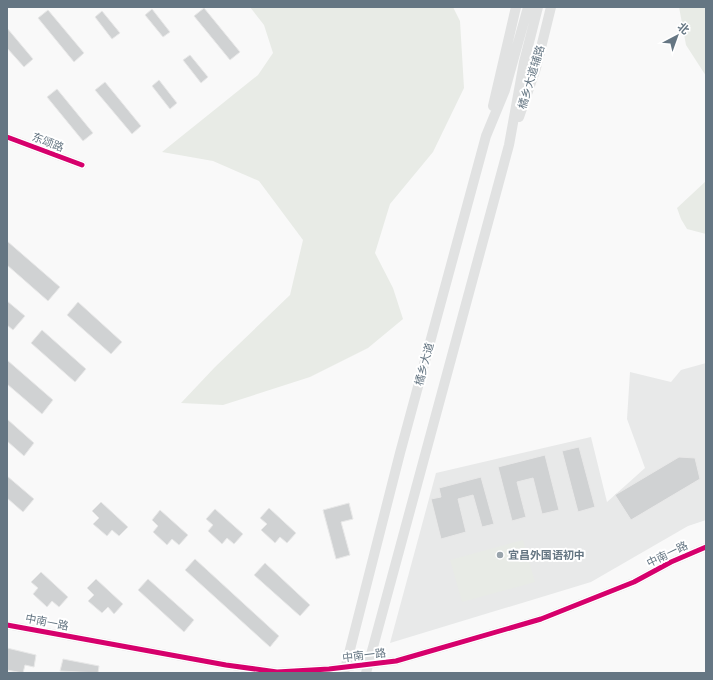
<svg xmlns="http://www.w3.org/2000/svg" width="713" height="680" font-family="'Roboto Condensed','Noto Sans SC',sans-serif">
	<rect width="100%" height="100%" fill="#f9f9f9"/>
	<path fill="#e8e9e9" d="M706,363V520L688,526L591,582L390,643L436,473L591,437L607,502L645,468L627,419L630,372L671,382L681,370Z"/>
	<path fill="#e8ebe6" d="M250,7H453L460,21L464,88L433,152L390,204L375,253L393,288L403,319L368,348L310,377L223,405L181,403L215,367L290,295L303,240L259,181L213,161L162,152L258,75L273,53L264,25Z
		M679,7H706V76L686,45Z
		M706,181V234L687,229L681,219L677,208Z
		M523,540L535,582L462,602L450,560Z"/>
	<path fill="#d0d2d3" stroke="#e8e8e8" d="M204,8L240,52L230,60L194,16Z
		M152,9L170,32L163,37L145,15Z
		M48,10L84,53L74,62L38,18Z
		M102,11L120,33L112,39L95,17Z
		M7,28L33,59L24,67L7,48Z
		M190,55L208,77L201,83L183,60Z
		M159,80L177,103L170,109L152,86Z
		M105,82L141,126L132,134L95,90Z
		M57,89L93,133L83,141L47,97Z
		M7,241L60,287L48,301L7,265Z
		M7,301L25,316L13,330L7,325Z
		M78,302L122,342L111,354L67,315Z
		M42,330L86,369L75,382L31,343Z
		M7,360L53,400L42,414L7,384Z
		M7,419L34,443L24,456L7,441Z
		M579,447L595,507L578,512L562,451Z
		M545,455L559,510L542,514L533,478L517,482L526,517L512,521L498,467Z
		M679,457L695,458L700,479L631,520L615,495Z
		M7,476L34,499L23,512L7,498Z
		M481,477L494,524L482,527L473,495L458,499L466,532L441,539L431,499L441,497L439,488Z
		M101,502L128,527L119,536L112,530L107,536L93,524L99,518L92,511Z
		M349,503L353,519L341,522L350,555L336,559L323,510Z
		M269,508L296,533L287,543L280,537L275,543L261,530L267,524L260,518Z
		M215,509L243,534L234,544L227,538L222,544L208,531L213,525L206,519Z
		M160,510L188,535L179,545L172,539L167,545L153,532L158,526L152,520Z
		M195,559L279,636L270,647L185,570Z
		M265,563L310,605L300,616L254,575Z
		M41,572L68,597L59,607L52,601L47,607L33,594L38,588L31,582Z
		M96,579L123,604L114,614L108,607L102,613L88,601L94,595L87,588Z
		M148,579L194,620L184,632L138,590Z
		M7,648L36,655L34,667L25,665L23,673L7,670Z
		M63,659L99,666L98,673L60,671Z"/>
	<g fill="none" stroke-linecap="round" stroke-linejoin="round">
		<path stroke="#cecfd0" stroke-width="8" d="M7,137L82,165
			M7,625L226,665L277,672L329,669L396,661L541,619L634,582L671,562L706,547"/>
		<path stroke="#e1e2e2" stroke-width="10" d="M493,106L516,7
			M519,117L536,68L551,7
			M344,673L400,453L486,136L505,90L528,7
			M366,673L509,145L524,62L538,7"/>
		<g stroke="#fff" stroke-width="8">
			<path id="cycleway" d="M7,137L82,165
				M7,625L226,665L277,672L329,669L396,661L541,619L634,582L671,562L706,547"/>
		</g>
		<use href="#cycleway" stroke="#d6006c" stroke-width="5"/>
	</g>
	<circle fill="#99a4ac" stroke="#fff" stroke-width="1.5" cx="500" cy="555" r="4"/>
	<g text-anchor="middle" stroke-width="4" stroke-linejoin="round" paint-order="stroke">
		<g font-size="11" fill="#657683" stroke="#fff">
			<text transform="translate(531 77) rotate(-73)" y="4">橘乡大道辅路</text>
			<text transform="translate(48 142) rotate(21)" y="4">东颂路</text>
			<text transform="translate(424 364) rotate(-75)" y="4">橘乡大道</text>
			<text transform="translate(667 554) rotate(-26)" y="4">中南一路</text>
			<text transform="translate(47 622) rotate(11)" y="4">中南一路</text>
			<text transform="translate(364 655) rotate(-7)" y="4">中南一路</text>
		</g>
		<g font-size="11" font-weight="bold" fill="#657683" stroke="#fff" text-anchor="start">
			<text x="508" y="559">宜昌外国语初中</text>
		</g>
	</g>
	<rect width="713" height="680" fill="none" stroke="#657683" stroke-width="16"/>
	<g transform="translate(677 36) rotate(41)" stroke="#ffffff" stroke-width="3" paint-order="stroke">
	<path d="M0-3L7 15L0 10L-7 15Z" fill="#657683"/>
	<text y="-6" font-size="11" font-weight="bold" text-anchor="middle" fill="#657683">北</text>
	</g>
</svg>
